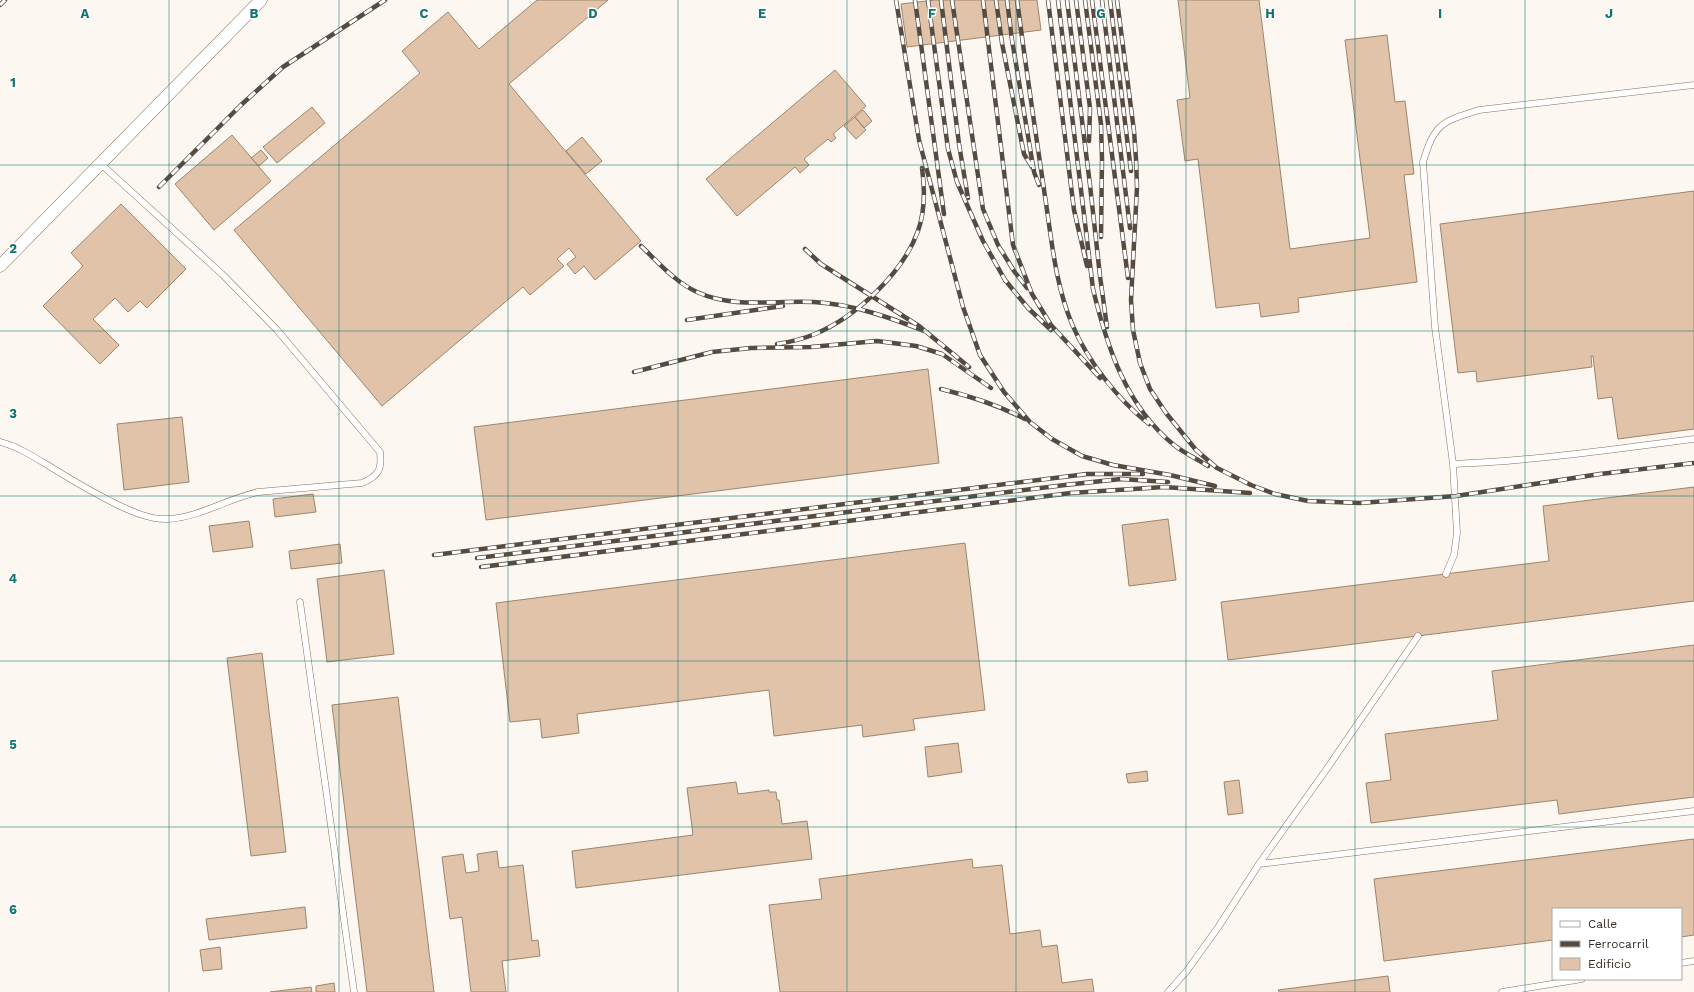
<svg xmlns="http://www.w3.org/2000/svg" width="1694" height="992" font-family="'Work Sans',sans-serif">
	<rect width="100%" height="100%" fill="#fdf7f2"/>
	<path fill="#e0c3a8" stroke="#9f846b" d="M537,0H608L509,84L641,241L595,280L584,266L575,274L567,264L576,257L569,248L557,259L564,266L530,295L523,287L382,406L234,230L420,73L402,51L448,12L479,49Z
		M935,0H1037L1041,30L907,47L901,4Z
		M1178,0H1259L1290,249L1370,238L1345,40L1387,35L1395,102L1405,101L1414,174L1404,175L1417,282L1298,298L1299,312L1261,317L1259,303L1216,308L1198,159L1185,161L1177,100L1190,98Z
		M835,70L866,106L833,134L836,138L831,142L828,139L804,159L809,165L800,173L795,167L737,216L706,179Z
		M312,107L325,123L277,163L263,147Z
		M863,110L872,121L864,128L855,117Z
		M855,117L866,130L856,139L844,126Z
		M232,135L271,181L214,230L175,184Z
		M582,137L602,161L586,174L566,151Z
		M261,150L268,158L259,166L251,158Z
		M1694,191V429L1618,439L1612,397L1598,399L1593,356H1591L1592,367L1477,382L1476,371L1458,373L1440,224Z
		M121,204L186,269L147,308L140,301L128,312L115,298L93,319L119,345L100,364L43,306L83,266L71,253Z
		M928,369L939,463L486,520L474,427Z
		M182,417L189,482L124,490L117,424Z
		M1694,487V601L1228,660L1221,602L1549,561L1543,506Z
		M313,494L316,512L275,517L273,499Z
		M1168,519L1176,580L1129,586L1122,525Z
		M249,521L253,547L213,552L209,526Z
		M965,543L985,710L913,719L915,730L863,737L862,725L774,736L769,690L577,714L579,733L542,738L540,719L510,722L496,603Z
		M340,544L342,563L291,569L289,551Z
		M384,570L394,654L327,662L317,579Z
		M1694,645V797L1559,814L1557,800L1371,823L1366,783L1391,780L1385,734L1498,720L1492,671Z
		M262,653L286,852L251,856L227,658Z
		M398,697L434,992H367L332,705Z
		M958,743L962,772L928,777L925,747Z
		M1147,771L1148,781L1128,783L1126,774Z
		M1239,780L1243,813L1228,815L1224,782Z
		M736,782L738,794L769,790V792H776L777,800H779L782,824L807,821L812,859L576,888L572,851L693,835L687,788Z
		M1694,839V935L1681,937V909H1553V940L1384,961L1374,879Z
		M497,851L499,868L523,865L532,941L538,940L540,956L502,961L506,992H471L462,917L450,919L442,857L463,854L466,873L479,871L477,854Z
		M972,859L973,868L1002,865L1010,934L1040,930L1042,947L1057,945L1062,983L1092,979L1094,992H780L769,905L822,899L819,879Z
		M305,907L307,928L209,940L206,919Z
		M220,947L222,969L203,971L200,950Z
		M1388,976L1390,992H1279L1278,990Z
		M334,983L335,992H316V986Z
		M311,987L312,992H270Z"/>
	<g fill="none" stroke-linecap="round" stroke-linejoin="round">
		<g stroke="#8a6f56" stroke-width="7">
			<path id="lane" d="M0,442C20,447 37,459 54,469C75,482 96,494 118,505C133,512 151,520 168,519C200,517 227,499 258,492L362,483C379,476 382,469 380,452L277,330L222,274L101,164
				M1453,464L1435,327L1423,162C1435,123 1441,122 1479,110L1694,85
				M1446,574L1454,555L1457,533L1453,464C1534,461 1614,449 1694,439
				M300,602L354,992
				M1259,864L1694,811
				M1681,963L1694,961
				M1168,992L1186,972L1219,926L1259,864L1326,770L1418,636
				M1502,992L1582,979"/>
		</g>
		<g stroke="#8a6f56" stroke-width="13">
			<path id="street" d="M0,266L261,0"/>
		</g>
		<use href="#lane" stroke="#fff" stroke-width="6"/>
		<use href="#street" stroke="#fff" stroke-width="12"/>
		<g stroke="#554b41" stroke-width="4.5">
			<path id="rail" d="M896,0L919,140L963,307L980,355L1004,392L1030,422L1052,439L1082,456L1113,465L1170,475L1215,486
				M915,0L944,214
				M928,0L948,149L957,182L983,241L1005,280L1028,308L1051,330
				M941,0L959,144L968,198
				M952,0L983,209L998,245L1014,271L1027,288
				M983,0L1013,245L1032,294L1051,325L1100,378
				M996,0L1002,43L1024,154L1032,167
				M1007,0L1012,40L1034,172L1039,185
				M1017,0C1026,68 1036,136 1046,203C1052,244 1056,286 1072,324C1087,360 1118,400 1149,424
				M1048,0L1074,210L1087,266
				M1058,0L1093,289C1107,347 1126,406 1174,445C1184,453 1197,459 1208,466
				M1067,0L1090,185L1100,276L1107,327
				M1076,0L1090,108L1089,141
				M1085,0L1101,124L1102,159L1101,237
				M1092,0L1128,278
				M1102,0L1130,228
				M1110,0L1131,171
				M1117,0L1134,131L1136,159L1137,187L1131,300L1133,330L1140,363L1150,389L1166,413L1196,450L1217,468L1251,485L1275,494L1308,501L1360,503L1456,496L1600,474L1694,463
				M0,5L5,0
				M159,187L241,105L283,67L385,0
				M641,246C658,262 675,282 697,292C734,309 774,300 814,302C853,304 891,318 927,332
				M805,249L821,264L919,326L969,367
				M687,320L783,306
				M777,344C790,342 803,339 815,334C856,317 903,273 918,231C925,211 925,189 922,168
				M634,372L712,352L751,348L811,347L877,341L916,346L942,354L991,388
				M941,389C970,396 998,405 1025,419
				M434,555L1087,474H1143
				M477,558L1065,485L1121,479L1168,482
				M481,567L1071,493L1164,487L1250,493"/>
		</g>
		<use href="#rail" stroke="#fff" stroke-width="3" stroke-dasharray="9" stroke-linecap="butt"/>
	</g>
	<path fill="none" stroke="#0f766e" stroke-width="1" stroke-opacity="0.55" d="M169,0V992M339,0V992M508,0V992M678,0V992M847,0V992M1016,0V992M1186,0V992M1355,0V992M1525,0V992M0,165H1694M0,331H1694M0,496H1694M0,661H1694M0,827H1694"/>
	<g font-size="13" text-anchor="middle" font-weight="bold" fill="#0f766e" stroke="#fff" stroke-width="3" stroke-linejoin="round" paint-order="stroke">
		<text x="85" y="18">A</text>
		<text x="254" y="18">B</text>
		<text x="424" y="18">C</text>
		<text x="593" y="18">D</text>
		<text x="762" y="18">E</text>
		<text x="932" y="18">F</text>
		<text x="1101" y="18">G</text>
		<text x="1270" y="18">H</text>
		<text x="1440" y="18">I</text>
		<text x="1609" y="18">J</text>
		<text x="13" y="87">1</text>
		<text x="13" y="253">2</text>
		<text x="13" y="418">3</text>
		<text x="13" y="583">4</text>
		<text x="13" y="749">5</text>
		<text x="13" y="914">6</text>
	</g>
	<rect x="1552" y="908" width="130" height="72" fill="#ffffff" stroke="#aeaaa5"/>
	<rect x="1560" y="921" width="20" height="6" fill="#ffffff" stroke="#aeaaa5"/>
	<text x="1588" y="928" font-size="12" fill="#352a1f">Calle</text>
	<rect x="1560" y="941" width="20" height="6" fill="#554b41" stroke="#aeaaa5"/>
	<text x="1588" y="948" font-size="12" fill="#352a1f">Ferrocarril</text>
	<rect x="1560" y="958" width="20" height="12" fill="#e0c3a8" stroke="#aeaaa5"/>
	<text x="1588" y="968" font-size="12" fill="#352a1f">Edificio</text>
</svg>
